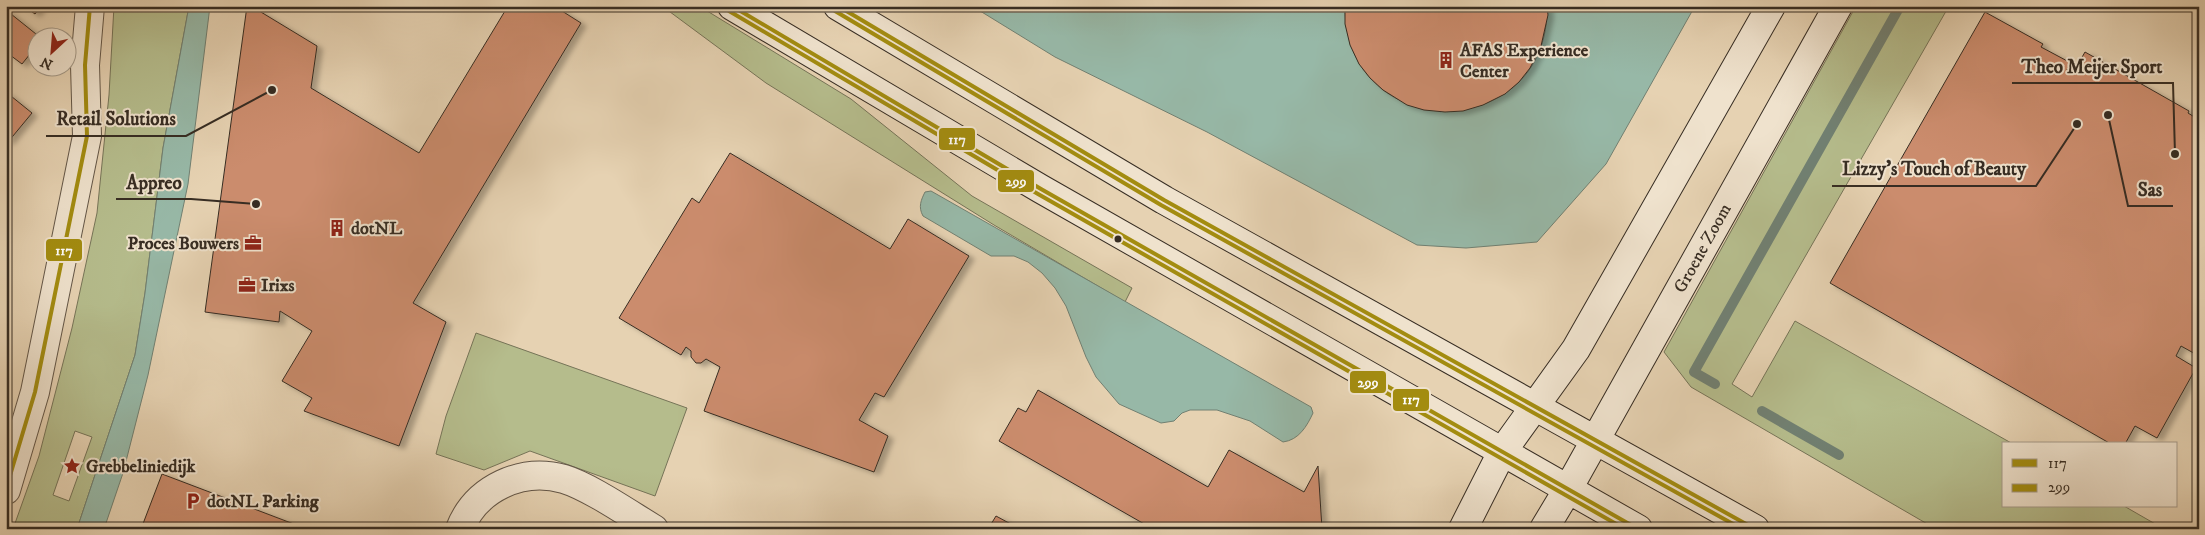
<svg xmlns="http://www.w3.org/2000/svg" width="2205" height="535" font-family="'IM FELL DW Pica',serif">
	<defs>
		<filter id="shadow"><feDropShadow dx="5.5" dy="3" stdDeviation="2.5" flood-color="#0004"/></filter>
	</defs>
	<rect width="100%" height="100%" fill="#e6d2b2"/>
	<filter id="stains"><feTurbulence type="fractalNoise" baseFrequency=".004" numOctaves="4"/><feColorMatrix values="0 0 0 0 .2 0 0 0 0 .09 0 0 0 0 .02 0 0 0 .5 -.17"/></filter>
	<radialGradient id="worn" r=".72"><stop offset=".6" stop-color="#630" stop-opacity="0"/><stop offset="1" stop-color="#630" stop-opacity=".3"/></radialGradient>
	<path fill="#b5bc8c" stroke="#767458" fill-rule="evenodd" d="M114,6H189L163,148L145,293L135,355L77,529H13L39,456L72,328L97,213L109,95ZM75,431L92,437L69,501L53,495Z
		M662,6H699L851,99L972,196L1132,288L1125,302L994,225L766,83Z
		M1856,6H1949L1732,384L1752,397L1795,321L2013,444H2004V506H2124L2164,529H1936L1691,387L1664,352Z
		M476,333L687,408L655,496L530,451L484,470L436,454L446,416Z"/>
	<path fill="#97b8a7" stroke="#718072" d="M189,6H210L188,184L148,375L123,473L104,529H77L135,355L145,293L163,148Z
		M972,6H1345C1344,146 1550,145 1547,6H1695L1606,164L1537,242L1466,248L1417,245L1207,132L1055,57Z
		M931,191L1311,407L1313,413C1307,426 1299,440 1283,442L1250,421L1217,410H1190L1182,413L1174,421L1161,423L1119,404L1096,377L1086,357L1066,306L1055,288L1042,273L1028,262L1014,256H991L923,216C918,207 921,200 925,192Z"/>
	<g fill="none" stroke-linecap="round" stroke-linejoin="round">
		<path stroke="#718072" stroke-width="10" d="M1715,384L1694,372L1900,6
			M1762,411L1839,455"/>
	</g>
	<path fill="#cb8c6d" stroke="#372d23" filter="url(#shadow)" d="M24,6H41L35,14Z
		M247,6H251L317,46L311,88L419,153L508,6H554L581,23L413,303L446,322L399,446L304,411L312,398L282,381L312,331L280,311L279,322L205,312Z
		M1345,6H1547L1548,15L1541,46L1530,68L1519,82L1505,94L1483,105L1463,111L1445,112L1424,110L1407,105L1383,90L1370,78L1359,64L1350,45L1345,24Z
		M6,10L41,38H38V44L22,64L6,52Z
		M1985,12L2043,44L2041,47L2071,63L2067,70L2073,73L2085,52L2189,111L2188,113L2199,120V356L2181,346L2176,356L2196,368L2157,438L2135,426L2125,444H2111L1830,283Z
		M6,92L32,113L8,142L6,141Z
		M730,153L890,249L908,219L969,256L884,397L875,393L859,420L888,436L874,472L704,411L720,367L706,359L701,363H696L691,357V351L686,347L681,355L619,318L692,198L699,203Z
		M1038,390L1208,487L1229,450L1304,492L1318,466L1322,529H1153L999,441L1018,408L1026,412Z
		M162,474L307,529H141Z
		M996,516L1020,529H988Z"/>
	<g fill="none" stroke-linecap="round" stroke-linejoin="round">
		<g stroke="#635647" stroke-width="30">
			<path id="street" d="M6,490L35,392L87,136L85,65L90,6
				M460,529C476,488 522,467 564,479C590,487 629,514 654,529"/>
		</g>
		<g stroke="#372d23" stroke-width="30">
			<path id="secondary" d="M732,6L1041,189L1638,529
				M838,6L1164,200L1755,529
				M1463,529L1502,452L1576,349L1771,6
				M1544,529L1568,489L1838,6"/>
		</g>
		<use href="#street" stroke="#efe2cd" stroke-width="28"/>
		<use href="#secondary" stroke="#efe2cd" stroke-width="28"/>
		<g stroke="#efe2cd" stroke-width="8">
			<path id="bus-1" d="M732,6L1041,189L1638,529
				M838,6L1164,200L1755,529
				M6,489L35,392L87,136L85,65L90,6"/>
		</g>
		<g stroke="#efe2cd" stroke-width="8">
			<path id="bus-2" d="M729,11L1038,194L1625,529
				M835,11L1161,205L1742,529"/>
		</g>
		<use href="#bus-1" stroke="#a38c10" stroke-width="4"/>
		<use href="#bus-2" stroke="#a38c10" stroke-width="4"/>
	</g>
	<defs>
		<g id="building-bare" transform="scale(1.35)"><path d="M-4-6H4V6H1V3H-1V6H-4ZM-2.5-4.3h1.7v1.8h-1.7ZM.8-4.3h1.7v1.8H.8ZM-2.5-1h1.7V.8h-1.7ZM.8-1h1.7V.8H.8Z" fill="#8f2418" stroke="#efe2cd" stroke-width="2.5" paint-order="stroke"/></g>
		<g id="office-bare" transform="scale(1.35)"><path d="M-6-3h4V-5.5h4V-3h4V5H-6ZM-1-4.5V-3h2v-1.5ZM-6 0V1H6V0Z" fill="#8f2418" stroke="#efe2cd" stroke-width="2.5" paint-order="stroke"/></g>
		<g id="sight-bare" transform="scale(1.35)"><path d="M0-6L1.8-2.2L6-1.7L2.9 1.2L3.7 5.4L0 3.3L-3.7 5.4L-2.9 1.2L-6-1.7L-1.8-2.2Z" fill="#8f2418" stroke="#efe2cd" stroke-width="2.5" paint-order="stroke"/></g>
		<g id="parking-bare" transform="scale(1.35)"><path d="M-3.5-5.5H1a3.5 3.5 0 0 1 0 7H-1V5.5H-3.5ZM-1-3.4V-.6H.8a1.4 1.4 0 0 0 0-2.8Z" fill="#8f2418" stroke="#efe2cd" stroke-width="2.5" paint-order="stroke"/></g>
	</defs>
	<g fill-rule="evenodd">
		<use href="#building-bare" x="1446" y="60"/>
		<use href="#building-bare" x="337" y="228"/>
		<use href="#office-bare" x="253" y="243"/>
		<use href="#office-bare" x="247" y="285"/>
		<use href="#sight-bare" x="72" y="466"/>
		<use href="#parking-bare" x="193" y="501"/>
	</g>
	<circle fill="#372d23" stroke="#efe2cd" stroke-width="2" cx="1118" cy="239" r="4.5"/>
	<g text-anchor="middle" stroke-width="4" stroke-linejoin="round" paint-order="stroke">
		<g font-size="18" font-weight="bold" fill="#372d23" stroke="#efe2cd" text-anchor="start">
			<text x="1460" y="56">AFAS Experience<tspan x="1460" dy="21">Center</tspan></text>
			<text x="351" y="234">dotNL</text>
			<text x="239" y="249" text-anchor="end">Proces Bouwers</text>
			<text x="261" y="291">Irixs</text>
			<text x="86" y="472">Grebbeliniedijk</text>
			<text x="207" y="507">dotNL Parking</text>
		</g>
		<g font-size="18" fill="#372d23" stroke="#efe2cd">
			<text transform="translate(1702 248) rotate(-61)" y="6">Groene Zoom</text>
		</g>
	</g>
	<path fill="none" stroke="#372d23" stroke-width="2" d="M2175 154L2173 83H2012M272 90L186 136H46M2077 124L2036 186H1832M256 204L191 199H116M2108 115L2128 206H2173"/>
	<g fill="#372d23" stroke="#efe2cd" stroke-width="2">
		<circle cx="2175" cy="154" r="5"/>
		<circle cx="272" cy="90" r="5"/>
		<circle cx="2077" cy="124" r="5"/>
		<circle cx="256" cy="204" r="5"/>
		<circle cx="2108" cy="115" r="5"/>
	</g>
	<g font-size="19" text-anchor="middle" font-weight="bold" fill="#372d23" stroke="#efe2cd" stroke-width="4" stroke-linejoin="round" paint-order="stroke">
		<text x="2092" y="73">Theo Meijer Sport</text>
		<text x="116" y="125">Retail Solutions</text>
		<text x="1934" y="175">Lizzy's Touch of Beauty</text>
		<text x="154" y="189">Appreo</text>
		<text x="2150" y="196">Sas</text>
	</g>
	<g stroke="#efe2cd" stroke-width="2">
		<rect x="938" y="127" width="38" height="24" rx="5" fill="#a38c10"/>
		<rect x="997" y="169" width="38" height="24" rx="5" fill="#a38c10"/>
		<rect x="45" y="238" width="38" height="24" rx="5" fill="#a38c10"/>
		<rect x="1349" y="370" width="38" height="24" rx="5" fill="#a38c10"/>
		<rect x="1392" y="388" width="38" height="24" rx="5" fill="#a38c10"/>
	</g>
	<g font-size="14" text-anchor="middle" font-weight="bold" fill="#fff">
		<text x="957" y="144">117</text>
		<text x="1016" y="186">299</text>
		<text x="64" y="255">117</text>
		<text x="1368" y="387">299</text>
		<text x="1411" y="404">117</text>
	</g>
	<rect width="2205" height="535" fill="none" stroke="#e6d2b2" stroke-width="25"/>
	<rect x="8" y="8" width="2190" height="520" fill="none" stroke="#372d23" stroke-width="2.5"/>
	<rect x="12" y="12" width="2180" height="510" fill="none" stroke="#372d23"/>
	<rect x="2002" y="442" width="175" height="65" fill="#efe2cd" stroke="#a59a89"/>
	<rect x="2012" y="459" width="25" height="8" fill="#a38c10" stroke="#a59a89"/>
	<text x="2048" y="468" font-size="15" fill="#372d23">117</text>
	<rect x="2012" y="484" width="25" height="8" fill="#a38c10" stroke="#a59a89"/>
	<text x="2048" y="492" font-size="15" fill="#372d23">299</text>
	<g transform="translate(52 52) rotate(206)"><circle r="24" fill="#efe2cd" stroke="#a59a89"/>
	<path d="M0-4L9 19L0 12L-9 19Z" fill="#8f2418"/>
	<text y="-8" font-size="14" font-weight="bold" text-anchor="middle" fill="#372d23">N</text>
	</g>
	<rect width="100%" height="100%" filter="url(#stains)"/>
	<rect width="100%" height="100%" fill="url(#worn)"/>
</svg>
